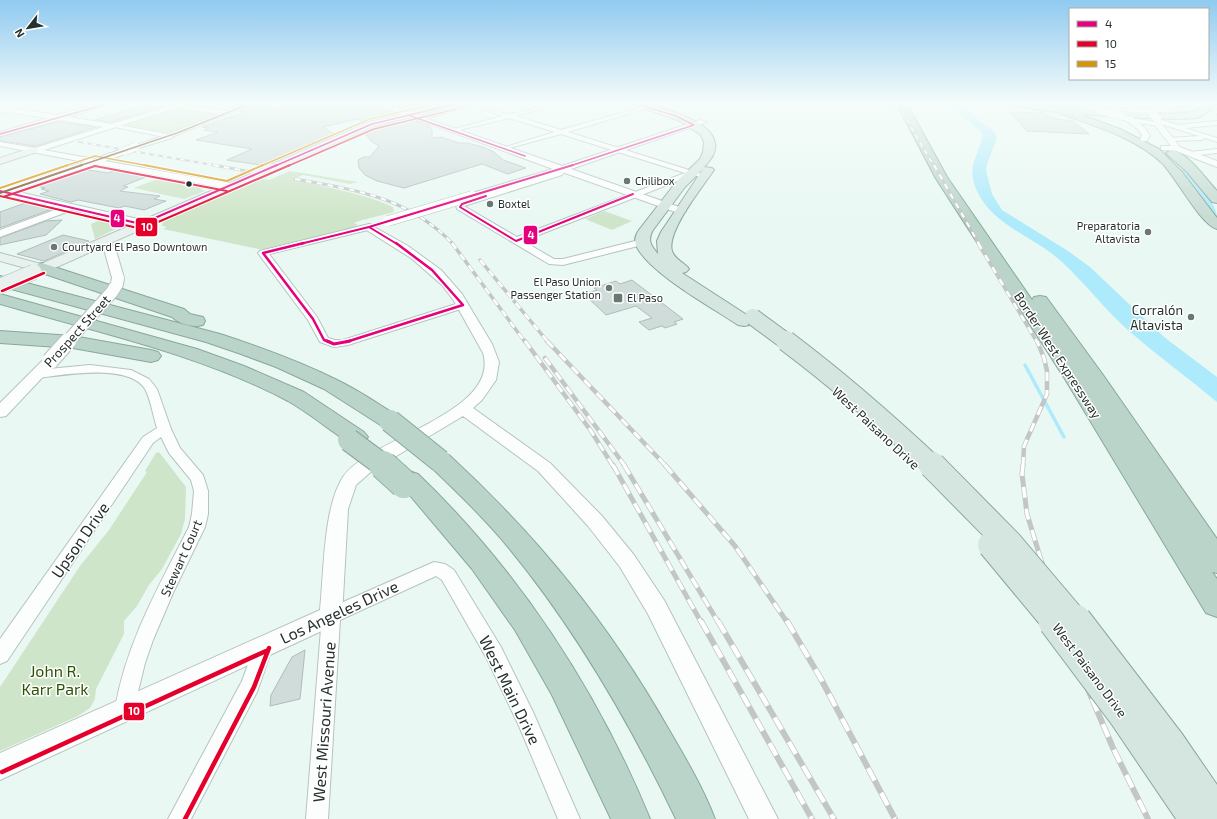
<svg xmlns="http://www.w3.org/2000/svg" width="1217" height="819" font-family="'Exo 2',sans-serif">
	<rect width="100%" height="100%" fill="#e9f8f3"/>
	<path fill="#cfe5c9" d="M178,108L215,114L203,121L170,133L123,125Z
		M290,171L358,182L350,184L303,175L295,179C327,189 362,192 393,207L394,212L359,221L354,223L358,225L354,227L263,250L163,229L167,227L162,226L163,222L185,212L184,211L258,178L269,180Z
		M160,178L206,187L200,189L205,191L184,199L134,188Z
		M604,211L632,221L612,230L585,219Z
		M103,219L126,224L95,239L91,224Z
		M159,452L186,487L185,519L181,534L162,569L149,585L137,606L124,621V634L96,689L95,699L90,708L78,716L0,751V687L80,566L109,530L147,472L145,471L156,453Z"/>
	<path fill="#adeafb" d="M948,104H959L996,133V141L987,164L986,171L992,194L1002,210L1068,251L1090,267L1164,337L1217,377V402C1188,378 1158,356 1130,332C1105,310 1086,284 1062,262C1034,236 992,226 976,189C965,163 982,154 982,133Z
		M1180,169L1185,170C1196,182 1217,202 1217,218Z"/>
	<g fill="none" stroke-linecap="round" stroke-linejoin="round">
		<path stroke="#adeafb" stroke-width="1.5" d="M1006,104L1025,106
			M888,105L893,113
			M168,116L178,113L192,114
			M154,124L157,120"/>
		<path stroke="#adeafb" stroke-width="3.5" d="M1025,365L1064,437"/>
	</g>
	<path fill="#cfdcda" stroke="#afbcba" d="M253,104H266L279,110L284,107L280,104H368L397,114L365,122L357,119L323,127L336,135L271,162L260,165L227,160L252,149L196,140L218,132L204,130L209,128L202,127L245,112L238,111Z
		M407,104H438L409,111L396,106Z
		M460,104H467L469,107L431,118L422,115Z
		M146,105L162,107L111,122L95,120Z
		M1010,112L1044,113L1054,119L1073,121L1089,134L1027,131Z
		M410,118L429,125L432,130V138L441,137L459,143H467L483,147L494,152L503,160L526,168L508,174L482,164L404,188L377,181L365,175L359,168L358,160L363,157H370L379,146L371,141L365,133L376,127Z
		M58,122L96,127L36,146L0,141V137Z
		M88,170L108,173L113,171L146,177L123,186L128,187L120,191L160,196L154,199L166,201L144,210L125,206L119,208L78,200L71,202L40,194L49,191L41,189L45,188L37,186Z
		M28,202L55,208L0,228V212Z
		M62,220L46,235L0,245V238L46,221Z
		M63,235L89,241L44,261L17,254Z
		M632,280L683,319L674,322L677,324L665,328L662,326L649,330L639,322L652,318L636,306L606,315L584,294L597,290L594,288L616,281L620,284Z
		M305,650L300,699L270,706L271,695L292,657Z"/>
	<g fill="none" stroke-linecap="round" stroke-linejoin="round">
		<g stroke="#b6c3bf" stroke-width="2">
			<path id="minor" d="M178,104L225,111L244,104H252L169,138L110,126L113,124L168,134L219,114L176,107Z
				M267,104H276L283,107L280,109Z
				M468,104C482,104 499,115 510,114C526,113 540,104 556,104L516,116L561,130L653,104V106L568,132L708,176L704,178L693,175L523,241L554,259H563L643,239L647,242L646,244L563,265L549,264L457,209L456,205L461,201L556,171L559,167H565L566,169L562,175L464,206L517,237L685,173L561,134L502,150V148L555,132L509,118L451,132V130L503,116Z
				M1063,104L1151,111L1154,113L1151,115L1061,107Z
				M1139,104H1171L1185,109L1182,111L1165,106L1141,107Z
				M1217,110V114H1213V112Z
				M1136,119L1156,122L1158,119L1178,125L1217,121V125L1185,128L1217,138V142L1205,138L1202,140L1168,141V139L1170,138L1199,136L1161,124L1158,126L1134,122L1133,121Z
				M1217,149V153L1190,156L1187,154L1190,152Z
				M369,224L372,225V229L269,254L317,317L328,338L335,340H343L459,303L463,302L468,305L467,307L348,345L334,347L320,342L308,320L258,253L260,251Z
				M90,365L131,370L149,379L157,389L171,429L180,448L203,475L208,491V514L205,527L173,593L153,640L145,663L132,716L125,719L118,716L115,709C126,643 159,586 189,527L192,514L194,491L191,480L169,453L161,437L153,443L7,661L0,664V639L143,437L157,428C153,416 151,400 145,389C129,363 63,375 38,378L32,374L38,370Z
				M434,562L445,564L454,570L501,647L533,712L580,819H558L519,726L487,659L442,580L436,576L340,620L328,819H306L322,616L325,610Z
				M264,638L271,640L273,646L257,692L191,819H168L242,681L257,640Z"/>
		</g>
		<g stroke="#b6c3bf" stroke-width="2">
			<path id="tertiary" d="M99,104H110L69,117L111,124L178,104H188L44,150L94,159L125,148L129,151L128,153L105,161L228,183L233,186L228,189L95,164L14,191L138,219L146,224L145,226L141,227L72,210L0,237V230L60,208L0,194V188L3,189L84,162L0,146V142L35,148L103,127L59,120L0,136V132L48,118L0,111V107L58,115Z
				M375,104H385L562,166L700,120L707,122L571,169L685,209L686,211L681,214L562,172L475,198H469L467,196L469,194L553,169Z
				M1118,114C1132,112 1143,125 1150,135L1147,141H1141L1140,139L1142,135C1136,126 1129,121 1118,118Z
				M1154,117H1160L1162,124L1180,147L1217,161V167L1176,151L1161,150V146H1171L1154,124Z
				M169,134H172V138L135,149L131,147Z
				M369,224L408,246L441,270L462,294L492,344L499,362L496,380L482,400L473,408L550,463L602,516L634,555L664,600L778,819H749L648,614L620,567L588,526L538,471L463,416L373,470L356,485L348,509L342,616L339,623L0,780V753L320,610C324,573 323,508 343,477C369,438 501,413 483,353L454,301L442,285L411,258L365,229L364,227Z
				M100,239L115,247L124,278L122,281L118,282L112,278L104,249L94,242Z
				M50,357L55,358L57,361L55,364L6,416L0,417V403L45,358Z"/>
		</g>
		<g stroke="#b6c3bf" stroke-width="2">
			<path id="secondary" d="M19,104H33L0,114V108Z
				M445,104H459L375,126L273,171L269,172L264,169L265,167L369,122Z
				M34,147L39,150L37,152L0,164V158Z
				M257,171L262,174L261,176L39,275H29L27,272L29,269L0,261V253L41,264Z"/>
		</g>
		<g stroke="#88a89c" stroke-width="2">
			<path id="primary" d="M632,104C653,104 711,118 715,143C717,152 710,161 704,167L712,168L714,170C703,186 666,232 672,251C675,260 684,262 689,269L686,272L682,273L750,317L753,321L750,325L744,326L738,325C713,308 647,272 636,245C634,240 636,234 639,230L677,181L700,159L703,152L704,142L701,135L680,121ZM703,169L661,232L657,241L658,254C651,246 647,240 653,230L685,187Z
				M1018,104L1173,114L1193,112L1205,104H1216C1211,109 1202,117 1196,118C1176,121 1028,114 1018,104Z"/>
		</g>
		<g stroke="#88a89c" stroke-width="2">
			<path id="trunk" d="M1062,108L1120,129L1159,149L1182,172L1217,218V229C1201,225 1177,179 1163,164C1135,137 1094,126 1059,113L1057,111Z
				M1172,150C1188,153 1206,179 1217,191V203L1212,202L1187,172L1168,155L1166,153Z"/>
		</g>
		<g stroke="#88a89c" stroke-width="2">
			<path id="motorway" d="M897,104H907L947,177L1032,300L1034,297L1040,296L1046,297L1103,375L1217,539V573L1212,572L1217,579V617L1206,613L1065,379L935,177Z
				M42,263L184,309L190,314L203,317L205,321L203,325C192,328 180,324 172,317L36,271L34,268L36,265Z
				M0,276L220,334C260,347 299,361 337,380C358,390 378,404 398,416L401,421L398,426L390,428L382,426L324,389L276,367L241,354L206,342L0,286Z
				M0,294L197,349L244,366L304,392L364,432L368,437L364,442L356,445L348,442C328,429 309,413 288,401C199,354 96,332 0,304Z
				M0,331L73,336L151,350L158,352L161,356L158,360L151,362L73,348L0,343Z
				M440,453L449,455C539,538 609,624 669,730C686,759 703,788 715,819H676C630,723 577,631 509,548C485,519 458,493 431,467L428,461L431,455Z
				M409,471L418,474C519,571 597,690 650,819H611L552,695L515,630L472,569L397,480L400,474Z"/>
		</g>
		<use href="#minor" fill="#fcfefd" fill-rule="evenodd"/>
		<use href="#tertiary" fill="#fcfefd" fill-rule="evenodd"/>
		<use href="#secondary" fill="#e8f1ee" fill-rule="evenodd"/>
		<use href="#primary" fill="#d5e5df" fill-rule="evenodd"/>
		<use href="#trunk" fill="#c8dcd4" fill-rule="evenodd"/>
		<use href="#motorway" fill="#bbd4ca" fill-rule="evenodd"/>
		<g stroke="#c2c6c5" stroke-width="2">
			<path id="rail-far5" d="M897,104L934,166
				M74,141L219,166"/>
		</g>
		<g stroke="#c2c6c5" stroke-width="3">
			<path id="rail-far4" d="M213,165L252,172
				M934,165L979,244
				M295,179C356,190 408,197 453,244"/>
		</g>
		<g stroke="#c2c6c5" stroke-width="3.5">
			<path id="rail-far3" d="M452,243L525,342
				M978,243L1037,342
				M480,260L548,342"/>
		</g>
		<g stroke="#c2c6c5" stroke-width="4.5">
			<path id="rail-far2" d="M525,341L591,431L613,466
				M547,341L666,466
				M545,358L625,466
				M1023,466L1024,446L1047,394V371L1044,358L1037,341"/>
		</g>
		<g stroke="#c2c6c5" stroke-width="5">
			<path id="rail-far1" d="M613,465L701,622
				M624,465L718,622
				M665,465L735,546L787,622
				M1023,465L1022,474L1027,514L1060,622"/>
		</g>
		<g stroke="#c2c6c5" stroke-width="6">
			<path id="rail" d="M701,621L812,819
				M718,621L834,819
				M787,621L821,679L895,819
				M1059,621L1113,748L1148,819"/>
		</g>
		<use href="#rail-far5" stroke="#fff" stroke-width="1.5" stroke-dasharray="4.5" stroke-linecap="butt"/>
		<use href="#rail-far4" stroke="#fff" stroke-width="2" stroke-dasharray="5.5" stroke-linecap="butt"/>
		<use href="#rail-far3" stroke="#fff" stroke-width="2.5" stroke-dasharray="7" stroke-linecap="butt"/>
		<use href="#rail-far2" stroke="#fff" stroke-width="3" stroke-dasharray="9" stroke-linecap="butt"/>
		<use href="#rail-far1" stroke="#fff" stroke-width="3.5" stroke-dasharray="11" stroke-linecap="butt"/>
		<use href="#rail" stroke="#fff" stroke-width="4.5" stroke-dasharray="14" stroke-linecap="butt"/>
		<g stroke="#b6c3bf" stroke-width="9" stroke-linecap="butt">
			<path id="tertiary-bridge-far3" d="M1100,110L1121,116
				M1152,113L1157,119
				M125,151L135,147"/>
		</g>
		<g stroke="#b6c3bf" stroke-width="11" stroke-linecap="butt">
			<path id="tertiary-bridge-far2" d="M388,221L472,196"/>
		</g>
		<g stroke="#b6c3bf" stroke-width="14" stroke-linecap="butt">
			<path id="tertiary-bridge-far1" d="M67,342L112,292L117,284L118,278"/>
		</g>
		<g stroke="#b6c3bf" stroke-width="18" stroke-linecap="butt">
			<path id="tertiary-bridge" d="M50,361L68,341"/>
		</g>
		<g stroke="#b6c3bf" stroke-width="12" stroke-linecap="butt">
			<path id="secondary-bridge-far1" d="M257,174L269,169"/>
		</g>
		<g stroke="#b6c3bf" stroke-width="16" stroke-linecap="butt">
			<path id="secondary-bridge" d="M0,286L34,272"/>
		</g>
		<g stroke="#88a89c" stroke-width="18" stroke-linecap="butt">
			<path id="primary-bridge-far3" d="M753,317L787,342"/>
		</g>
		<g stroke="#88a89c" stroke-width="22" stroke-linecap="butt">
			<path id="primary-bridge-far2" d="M786,341C838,380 886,422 933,466"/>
		</g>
		<g stroke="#88a89c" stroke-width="28" stroke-linecap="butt">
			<path id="primary-bridge-far1" d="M932,465L1009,543L1076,622
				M991,545L1055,622"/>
		</g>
		<g stroke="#88a89c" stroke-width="35" stroke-linecap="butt">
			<path id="primary-bridge" d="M1055,621L1124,713L1196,819
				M1075,621L1169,744L1217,814"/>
		</g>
		<g stroke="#88a89c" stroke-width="12" stroke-linecap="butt">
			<path id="trunk-bridge" d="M1063,107L1078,112"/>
		</g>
		<g stroke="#88a89c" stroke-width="24" stroke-linecap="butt">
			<path id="motorway-bridge-far1" d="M390,421L440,461
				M349,440L384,466"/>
		</g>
		<g stroke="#88a89c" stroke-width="30" stroke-linecap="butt">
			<path id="motorway-bridge" d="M383,465L404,484"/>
		</g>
		<use href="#tertiary-bridge-far3" stroke="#fcfefd" stroke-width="8"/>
		<use href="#tertiary-bridge-far2" stroke="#fcfefd" stroke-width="10"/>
		<use href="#tertiary-bridge-far1" stroke="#fcfefd" stroke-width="12"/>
		<use href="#tertiary-bridge" stroke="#fcfefd" stroke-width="16"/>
		<use href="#secondary-bridge-far1" stroke="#e8f1ee" stroke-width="12"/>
		<use href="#secondary-bridge" stroke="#e8f1ee" stroke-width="15"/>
		<use href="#primary-bridge-far3" stroke="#d5e5df" stroke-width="16"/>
		<use href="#primary-bridge-far2" stroke="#d5e5df" stroke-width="20"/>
		<use href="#primary-bridge-far1" stroke="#d5e5df" stroke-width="26"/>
		<use href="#primary-bridge" stroke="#d5e5df" stroke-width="33"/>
		<use href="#trunk-bridge" stroke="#c8dcd4" stroke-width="11"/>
		<use href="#motorway-bridge-far1" stroke="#bbd4ca" stroke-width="22"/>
		<use href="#motorway-bridge" stroke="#bbd4ca" stroke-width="28"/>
		<g stroke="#fff" stroke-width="3">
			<path id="bus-1-far3" d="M637,104L676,116L694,125
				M408,115L525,156
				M0,134L107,104
				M275,166L372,124L455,104
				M570,166L694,125"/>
		</g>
		<g stroke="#fff" stroke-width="4">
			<path id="bus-1-far2" d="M0,191L141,224L277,165
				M486,196L462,204L460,207L516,241L633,194
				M369,227L573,165
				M300,244L369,227L397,244"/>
		</g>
		<g stroke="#fff" stroke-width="5">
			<path id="bus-1-far1" d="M304,243L263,253L313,319L324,340L330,342
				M346,342L463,305L432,270L396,243"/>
		</g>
		<g stroke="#fff" stroke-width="6">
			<path id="bus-1" d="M327,341L334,344L350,341"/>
		</g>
		<g stroke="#fff" stroke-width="3">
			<path id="bus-2-far3" d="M94,166H96
				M288,166L374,129L456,109"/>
		</g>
		<g stroke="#fff" stroke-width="4">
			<path id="bus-2-far2" d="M0,196L142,229L290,165
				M3,197L95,166L227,191"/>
		</g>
		<g stroke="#fff" stroke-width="5">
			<path id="bus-2-far1" d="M2,291L44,273"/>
		</g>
		<g stroke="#fff" stroke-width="8">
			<path id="bus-2" d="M2,772L266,651
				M185,819L254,687L269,648"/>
		</g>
		<g stroke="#fff" stroke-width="3">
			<path id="bus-3-far1" d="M65,166L95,156L149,166
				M261,166L370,119L434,104"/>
		</g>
		<g stroke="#fff" stroke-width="4">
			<path id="bus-3" d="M144,165L227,181L263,165
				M0,188L68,165"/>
		</g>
		<g stroke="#fff" stroke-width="3">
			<path id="bus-4-far1" d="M79,166L177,133L249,104"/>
		</g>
		<g stroke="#fff" stroke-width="4">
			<path id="bus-4" d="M0,193L82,165"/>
		</g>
		<use href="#bus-1-far3" stroke="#e5007d" stroke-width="1.5"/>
		<use href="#bus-1-far2" stroke="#e5007d" stroke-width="2"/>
		<use href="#bus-1-far1" stroke="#e5007d" stroke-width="2.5"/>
		<use href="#bus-1" stroke="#e5007d" stroke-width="3"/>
		<use href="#bus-2-far3" stroke="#e4002b" stroke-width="1.5"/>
		<use href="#bus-2-far2" stroke="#e4002b" stroke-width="2"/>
		<use href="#bus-2-far1" stroke="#e4002b" stroke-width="2.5"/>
		<use href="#bus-2" stroke="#e4002b" stroke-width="4.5"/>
		<use href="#bus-3-far1" stroke="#d89407" stroke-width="1.5"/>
		<use href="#bus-3" stroke="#d89407" stroke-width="2"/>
		<use href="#bus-4-far1" stroke="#7a4b2a" stroke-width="1.5"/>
		<use href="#bus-4" stroke="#7a4b2a" stroke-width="2"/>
	</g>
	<linearGradient id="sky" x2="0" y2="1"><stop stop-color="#90caf0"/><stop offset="0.47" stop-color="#f5fcfa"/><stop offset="1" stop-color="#f5fcfa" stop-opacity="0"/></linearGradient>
	<rect width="1217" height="219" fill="url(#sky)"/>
	<g fill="#6a7773" stroke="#fff" stroke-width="1.5">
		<circle cx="627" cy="181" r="4"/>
		<circle cx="490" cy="204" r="4"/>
		<circle cx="1148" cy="232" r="4"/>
		<circle cx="54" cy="247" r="4"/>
		<circle cx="609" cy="288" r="4"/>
		<rect x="613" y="293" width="10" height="10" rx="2"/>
		<circle cx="1191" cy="317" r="4"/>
	</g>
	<circle fill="#25312e" stroke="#fff" stroke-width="1.5" cx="189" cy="184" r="3.5"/>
	<g text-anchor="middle" stroke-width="3" stroke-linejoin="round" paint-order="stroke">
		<g font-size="11" fill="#25312e" stroke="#fff" text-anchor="start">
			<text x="635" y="185">Chilibox</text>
			<text x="498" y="208">Boxtel</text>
			<text x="1140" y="230" text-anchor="end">Preparatoria<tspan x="1140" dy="13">Altavista</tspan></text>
			<text x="62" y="251">Courtyard El Paso Downtown</text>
			<text x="601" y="286" text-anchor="end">El Paso Union<tspan x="601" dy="13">Passenger Station</tspan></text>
			<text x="627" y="302">El Paso</text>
		</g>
		<g font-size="13" fill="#25312e" stroke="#fff" text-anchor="end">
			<text x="1183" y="315">Corralón<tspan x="1183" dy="15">Altavista</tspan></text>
		</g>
		<g font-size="13" fill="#25312e" stroke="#fff">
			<text transform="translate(77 331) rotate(-48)" y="5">Prospect Street</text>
			<text transform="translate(1058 355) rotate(57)" y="5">Border West Expressway</text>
			<text transform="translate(876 428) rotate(43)" y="5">West Paisano Drive</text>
			<text transform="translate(181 558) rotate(-66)" y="5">Stewart Court</text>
			<text transform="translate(1090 670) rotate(53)" y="5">West Paisano Drive</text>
		</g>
		<g font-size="16" fill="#25312e" stroke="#fff">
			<text transform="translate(80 540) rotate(-55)" y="6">Upson Drive</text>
			<text transform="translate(339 612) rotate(-25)" y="6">Los Angeles Drive</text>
			<text transform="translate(510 690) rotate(64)" y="6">West Main Drive</text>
			<text transform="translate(324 722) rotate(-86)" y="6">West Missouri Avenue</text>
		</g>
		<g font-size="16" fill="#2c5304" stroke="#fff">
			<text x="55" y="677">John R.<tspan x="55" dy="18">Karr Park</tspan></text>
		</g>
	</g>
	<g stroke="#fff" stroke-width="1.5">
		<rect x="110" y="209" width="15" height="19" rx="4" fill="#e5007d"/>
		<rect x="135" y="217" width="23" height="20" rx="4" fill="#e4002b"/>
		<rect x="523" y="225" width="15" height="20" rx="4" fill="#e5007d"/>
		<rect x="123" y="702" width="22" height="19" rx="4" fill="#e4002b"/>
	</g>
	<g font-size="11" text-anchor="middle" font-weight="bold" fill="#fff">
		<text x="117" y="222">4</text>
		<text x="147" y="231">10</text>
		<text x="531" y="239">4</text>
		<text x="134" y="715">10</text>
	</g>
	<rect x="1069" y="8" width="140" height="72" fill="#ffffff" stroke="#a8adab"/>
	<rect x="1077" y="21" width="20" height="6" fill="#e5007d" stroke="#a8adab"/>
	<text x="1105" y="28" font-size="12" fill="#25312e">4</text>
	<rect x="1077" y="41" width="20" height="6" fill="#e4002b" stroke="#a8adab"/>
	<text x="1105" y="48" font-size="12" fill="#25312e">10</text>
	<rect x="1077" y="61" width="20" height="6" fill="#d89407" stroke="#a8adab"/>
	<text x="1105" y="68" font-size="12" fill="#25312e">15</text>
	<g transform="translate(28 28) rotate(239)" stroke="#ffffff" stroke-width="3" paint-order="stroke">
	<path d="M0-3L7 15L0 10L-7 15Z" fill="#25312e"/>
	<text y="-6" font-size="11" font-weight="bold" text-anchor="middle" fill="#25312e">N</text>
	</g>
</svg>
